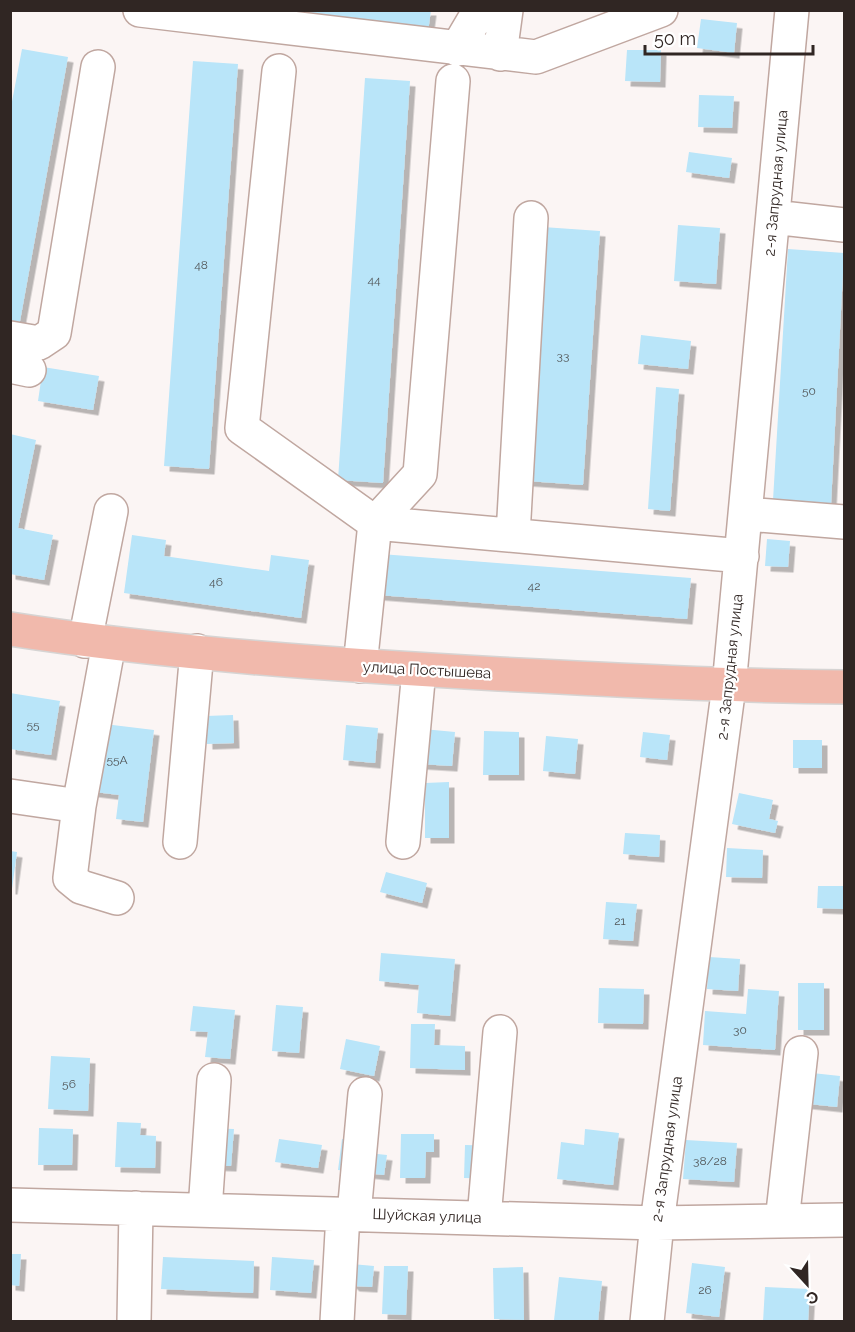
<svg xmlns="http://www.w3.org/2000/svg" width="855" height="1332" font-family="Raleway,sans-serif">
	<defs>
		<filter id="shadow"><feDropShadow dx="5.5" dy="5.5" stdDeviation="0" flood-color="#0004"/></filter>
	</defs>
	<rect width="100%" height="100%" fill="#fbf5f4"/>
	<path fill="#b9e5f9" filter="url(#shadow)" d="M265,10H431L428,32Z
		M701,19L737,23L734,53L697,48Z
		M22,49L68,57L18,332L10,330V112Z
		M627,50H661L660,82L625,81Z
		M193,61L238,64L209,469L164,466Z
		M365,78L410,81L383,483L338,480Z
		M699,95L734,96L732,128L698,127Z
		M689,152L732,158L729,178L686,172Z
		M678,225L720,228L716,284L674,281Z
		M543,227L600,231L583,485L527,481Z
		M788,249L844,253L831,504L773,500Z
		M641,335L691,341L688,369L638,364Z
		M43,367L99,376L93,410L38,401Z
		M656,387L679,389L670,511L648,509Z
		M10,434L36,440L18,528L53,535L44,580L10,574Z
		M132,535L166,540L164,556L269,571L271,555L309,560L301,618L124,593Z
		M767,539L790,541L788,567L765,566Z
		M381,554L691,578L687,619L378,595Z
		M10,693L60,701L51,755L10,749Z
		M233,715L234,743L207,744L206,716Z
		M88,722L154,730L143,822L116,819L119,795L79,790Z
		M346,725L378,728L375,763L343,760Z
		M423,729L455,732L452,766L420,764Z
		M484,731L519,732V775H483Z
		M643,732L670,735L667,760L640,757Z
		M546,736L578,739L575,774L543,771Z
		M793,740H822V768H793Z
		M449,782V838H425V783Z
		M739,793L773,800L769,819L778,821L775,833L732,824Z
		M625,833L660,835L659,857L623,854Z
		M727,848L763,850L762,878L726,877Z
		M10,851L17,852L12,889H10Z
		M386,872L427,883L422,903L380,892Z
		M818,886H844V909L817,908Z
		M606,902L637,904L633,941L603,939Z
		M381,953L455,959L450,1016L417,1013L419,985L379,981Z
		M709,957L740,959L738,991L707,989Z
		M798,983H824V1030H798Z
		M599,988L644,989L643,1024L598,1023Z
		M748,989L779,991L775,1050L703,1045L705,1011L746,1014Z
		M276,1005L303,1007L299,1053L272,1051Z
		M193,1006L235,1010L230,1059L205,1057L208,1032L190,1031Z
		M411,1024H435L434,1045L465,1046V1070L410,1068Z
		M346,1039L380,1046L374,1076L340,1069Z
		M51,1056L90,1058L88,1111L48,1109Z
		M803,1072L840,1076L837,1107L800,1103Z
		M117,1122L141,1123L140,1135L156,1136L155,1168L115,1167Z
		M39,1128L73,1129L72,1165H38Z
		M206,1128L234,1129L231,1166L204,1165Z
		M585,1129L619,1133L613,1185L557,1179L561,1142L584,1145Z
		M401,1134H434V1152H426L425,1178H400Z
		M279,1139L322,1145L318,1168L275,1162Z
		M342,1139L369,1142L368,1153L387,1155L384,1175L338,1170Z
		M686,1140L737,1143L734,1182L683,1179Z
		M465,1145L499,1146L498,1179L464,1178Z
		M10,1254H21L19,1286L10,1285Z
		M163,1257L254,1261L253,1293L161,1289Z
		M272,1257L314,1260L311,1293L270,1290Z
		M330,1262L374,1266L372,1287L354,1286Z
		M692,1263L725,1267L719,1317L686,1313Z
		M384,1266H408L406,1315L382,1314Z
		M523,1267L524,1320L494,1319L493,1268Z
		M559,1277L602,1281L598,1322L554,1320Z
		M765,1287L810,1289L808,1322H763Z"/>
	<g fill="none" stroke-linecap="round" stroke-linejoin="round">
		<g stroke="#c0a7a0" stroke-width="36">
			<path id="minor" d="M140,10L536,57L661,10
				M457,49L480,10
				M500,54L506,10
				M279,71L242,428L375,523L742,556
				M773,217L844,225
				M10,338L39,343L54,333L98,67
				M10,366L29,370
				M746,514L844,522
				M513,535L531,218
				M85,641L111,511
				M109,643L79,806L70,878L81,887L117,898
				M360,666L375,523L420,474L453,81
				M10,796L79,806
				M180,842L197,651
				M403,842L419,670
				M10,1205L657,1223L844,1220
				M205,1210L214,1080
				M354,1214L365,1094
				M484,1218L500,1032
				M782,1221L801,1053
				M134,1322L136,1208
				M337,1322L343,1214
				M647,1322L657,1223L729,686L792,10"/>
		</g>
		<g stroke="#d6d4d3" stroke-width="36">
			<path id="major" d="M10,629C172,654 336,665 499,674C614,680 729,686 844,687"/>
		</g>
		<use href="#minor" stroke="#fff" stroke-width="33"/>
		<use href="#major" stroke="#f1b9ac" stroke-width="33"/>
	</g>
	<g text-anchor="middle" stroke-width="4.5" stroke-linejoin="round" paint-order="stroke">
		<g font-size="12" fill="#525658">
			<text x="201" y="269">48</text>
			<text x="374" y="284">44</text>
			<text x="563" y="360">33</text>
			<text x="809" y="395">50</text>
			<text x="216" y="586">46</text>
			<text x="534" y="590">42</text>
			<text x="33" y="729">55</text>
			<text x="117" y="764">55А</text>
			<text x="620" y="925">21</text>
			<text x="740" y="1034">30</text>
			<text x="69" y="1088">56</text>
			<text x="710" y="1165">38/28</text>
			<text x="705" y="1294">26</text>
		</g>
		<g font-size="15" fill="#302623" stroke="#fff">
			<text transform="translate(776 183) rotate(-85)" y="5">2-я Запрудная улица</text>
			<text transform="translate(730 667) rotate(-84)" y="5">2-я Запрудная улица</text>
			<text transform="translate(427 670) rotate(3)" y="5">улица Постышева</text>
			<text transform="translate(667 1149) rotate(-82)" y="5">2-я Запрудная улица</text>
			<text transform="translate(427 1216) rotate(2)" y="5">Шуйская улица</text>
		</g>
	</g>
	<rect width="855" height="1332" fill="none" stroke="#302623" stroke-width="24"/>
	<g transform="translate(807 1284) rotate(158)" stroke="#ffffff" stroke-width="4.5" paint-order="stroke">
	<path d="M0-4.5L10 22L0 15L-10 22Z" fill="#302623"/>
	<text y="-9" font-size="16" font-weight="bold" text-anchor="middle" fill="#302623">С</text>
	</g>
	<path d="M645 45v9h168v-9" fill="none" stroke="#302623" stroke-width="3"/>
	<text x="654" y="45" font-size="18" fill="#302623" stroke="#ffffff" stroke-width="4.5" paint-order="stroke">50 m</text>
</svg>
